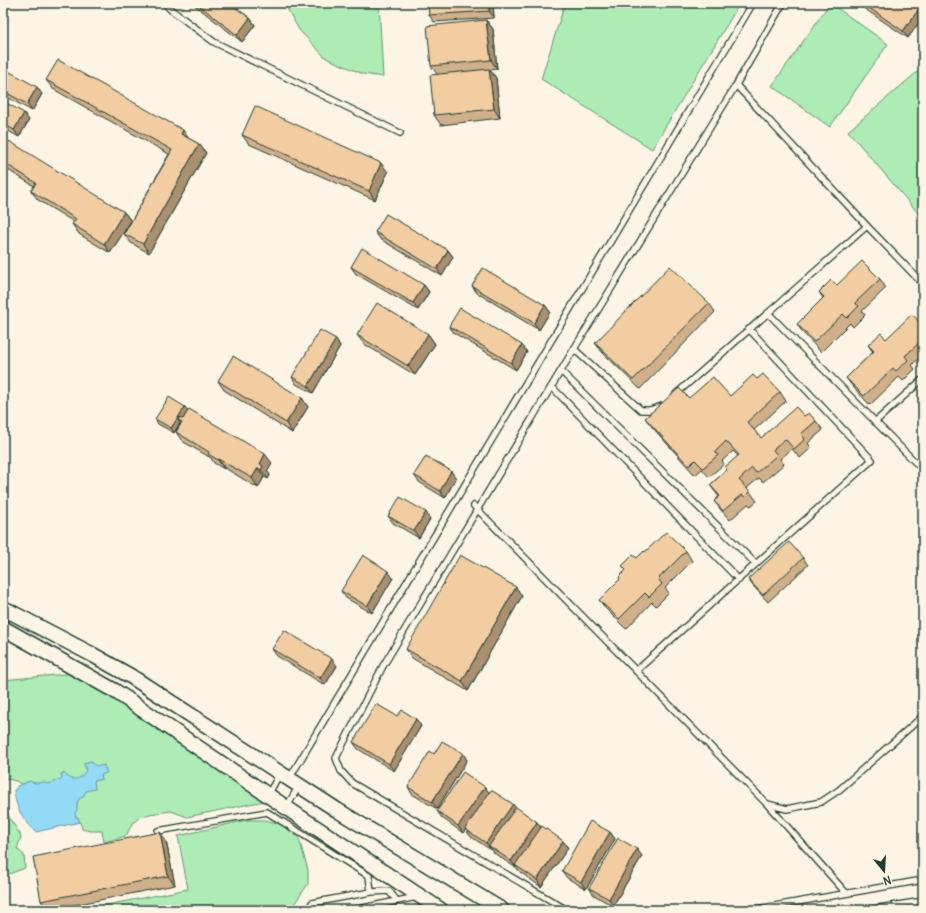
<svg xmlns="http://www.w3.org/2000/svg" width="926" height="913" font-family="Delius,sans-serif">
	<rect width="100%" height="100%" fill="#fcf5e5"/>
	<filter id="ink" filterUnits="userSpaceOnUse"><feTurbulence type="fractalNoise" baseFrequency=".025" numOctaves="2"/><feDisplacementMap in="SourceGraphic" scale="8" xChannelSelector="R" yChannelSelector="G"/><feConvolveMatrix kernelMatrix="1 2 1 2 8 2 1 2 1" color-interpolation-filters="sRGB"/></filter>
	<g filter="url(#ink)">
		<path fill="#adecb4" stroke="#669474" d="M284,3H379L383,77L363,74L326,58L299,30Z
			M565,3H740L652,149L541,79Z
			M830,3L888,44L830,127L772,86Z
			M923,67V219L848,131Z
			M76,673L269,800L187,817L171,811L150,814L140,817L132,824L126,836L104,842L102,831H90L82,829L80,822L16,781L3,778V680Z
			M3,805L5,806L10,819L20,834L21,837L17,849L24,855L25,868L4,876L3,878Z
			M246,820H265L277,823L289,828L299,839L308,870V884L290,910H81L188,889L178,836Z"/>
		<path fill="#94daf6" stroke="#659ba8" d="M91,761C95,767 98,767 104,765L107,773L101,775L102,779L94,781L95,789L86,791L83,797L80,798L78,801L77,804V810L75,813L76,818L78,817L80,822L36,832L34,831C22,816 16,810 14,790L17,788V786L30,781C34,784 40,783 44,782L46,784L55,782L56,780H59L62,778L61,774L64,773C72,783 81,780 86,770L84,763Z"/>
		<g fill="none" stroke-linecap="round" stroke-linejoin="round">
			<g stroke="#1f3d34" stroke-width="8">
				<path id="service" d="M165,3L170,9L214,42L400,133
					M736,85L867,226L923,284
					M768,313L923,470
					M574,349L641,410H650L662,406
					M561,371L756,564
					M552,387L739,580
					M676,394L867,226
					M875,422L923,379
					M474,506L767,804L787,809L821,802L839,790L923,716
					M636,671L872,460L749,329
					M289,779L753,3
					M268,795L280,773
					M767,804L846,893
					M286,808L299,786
					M158,831L267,812L369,876L371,892
					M308,910L312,903L371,892L389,891L397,901
					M353,910L417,897
					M567,910L352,783L341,771L336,758L383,666L574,349L736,85L783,3
					M751,910L923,880
					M866,910L923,901
					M913,910L914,902"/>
			</g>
			<g stroke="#1f3d34" stroke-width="17">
				<path id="tertiary" d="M3,608L93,655L132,677L337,810L502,910
					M3,628L115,691L300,817L441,910"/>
			</g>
			<use href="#service" stroke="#fcf5e5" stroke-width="5.5"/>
			<use href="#tertiary" stroke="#fcf5e5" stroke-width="14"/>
		</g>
		<path fill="#d0b08b" stroke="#1f3d34" d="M192,3H229L250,18L255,25L242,42Z
			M428,3H493L494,18L434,22L429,15Z
			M856,3H917L921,6L923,9V17L908,38Z
			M486,20L493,29L497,69L490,70L496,78L500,118L441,125L434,115L437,74L431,66Z
			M3,68L42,94L32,111L3,95Z
			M46,80L188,138L199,144L206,153L149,253L131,243L124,234L169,154L53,89Z
			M3,101L29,120L19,137L3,128Z
			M242,135L388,172L375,200L249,144Z
			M3,145L124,212L131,221L110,253L79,234L72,224L74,222L38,200L31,191L34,186L3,167Z
			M375,232L448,250L453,257L442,276L380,239Z
			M351,267L424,285L429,292L418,310L356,274Z
			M880,279L886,288L862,311L865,315L853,327L850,323L821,352L803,333L797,324L823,298L819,292L837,285Z
			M472,286L545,305L550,312L539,330L477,293Z
			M709,303L715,312L640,389L602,352L595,343Z
			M449,326L527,352L516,370L454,333Z
			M923,326V354L912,365L915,369L903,381L899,377L870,405L853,387L846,378L873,352L868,345Z
			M428,334L435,344L415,375L364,344L357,335Z
			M336,339L340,346L313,393L296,384L292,377Z
			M757,379L780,392L786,401L754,430L761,438L804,416L816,421L823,430L808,443L811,448L800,458L792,449L780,459L784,464L763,482L759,478L747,488L757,501L751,506L748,504L730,520L721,510L714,501L719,497L710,485L727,470L738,456L733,451L722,461L724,464L709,477L702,469L695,475L652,427L645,418L689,398L730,396Z
			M218,381L302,398L308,407L292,433L224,390Z
			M185,407L188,411L272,463L267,471L270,475L268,479L264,477L258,488L225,468L224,469L214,463L211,458L182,441L176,432L180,423L174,433L158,424L155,419Z
			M414,475L456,478L445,498L419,482Z
			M388,516L430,519L419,538L393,523Z
			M686,551L692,561L665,588L669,593L656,606L652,602L626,629L606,609L599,600L620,579L626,570L622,566L637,558L645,552Z
			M803,558L808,565L768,602L753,586L748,579Z
			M393,578L372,613L346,598L341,591Z
			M522,596L468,691L412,658L406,649Z
			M272,649L337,666L325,685L277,656Z
			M397,716L416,719L421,726L394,771L358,749L353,742Z
			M434,754L467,760L437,809L412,794L408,787Z
			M485,787L489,793L515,808L537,822L541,827L563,841L568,848L541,887L520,872L516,867V868L494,853L492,850H491L470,836L465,829L463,833L442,818L437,811Z
			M610,832L615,839L586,889L567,878L562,871Z
			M166,841L175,885L49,910H48L41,901Z
			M642,856L613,906L594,895L589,888Z"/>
		<path fill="#a99071" stroke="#1f3d34" d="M489,3H493L494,18L489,11Z
			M921,6L923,9V17L908,38L903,31Z
			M250,18L255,25L242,42L237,35Z
			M486,20L493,29L497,69L491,60Z
			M489,69L496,78L500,118L494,109Z
			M37,87L42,94L32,111L27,104Z
			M24,113L29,120L19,137L14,130Z
			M183,130L189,139L181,134Z
			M199,144L206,153L149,253L143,244Z
			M381,163L388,172L375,200L369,191Z
			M124,212L131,221L110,253L104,244Z
			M448,250L453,257L442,276L437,269Z
			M424,285L429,292L418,310L413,303Z
			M545,305L550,312L539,330L534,323Z
			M428,334L435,344L415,375L408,366Z
			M336,339L340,346L313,393L308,386Z
			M522,345L527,352L516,370L511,363Z
			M302,398L308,407L292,433L286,423Z
			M185,407L188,411L181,422L178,420L180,423L174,433L171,428Z
			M265,454L272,463L267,471L270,475L268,479L261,470L260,464Z
			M218,459L225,468L224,469L218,460Z
			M258,468L264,477L258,488L252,478Z
			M451,471L456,478L445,498L440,491Z
			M426,512L430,519L419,538L414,531Z
			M388,571L393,578L372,613L367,606Z
			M516,587L522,596L468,691L462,681Z
			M332,659L337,666L325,685L320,678Z
			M416,719L421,726L394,771L389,764Z
			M463,753L467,760L437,809L432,802Z
			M485,787L490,794L463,833L458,826Z
			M513,804L518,811L489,846L492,850H491L486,843Z
			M537,822L542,829L515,865L516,867V868L511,861Z
			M160,832L166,841L175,885L168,876Z
			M610,832L615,839L586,889L581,882Z
			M563,841L568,848L541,887L537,880Z
			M637,849L642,856L613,906L609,899Z"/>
		<path fill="#f2cda2" stroke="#1f3d34" d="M196,3H229L250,18L237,35Z
			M428,3H489V11L429,15Z
			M862,3H917L921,6L903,31Z
			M486,20L491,60L431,66L427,26Z
			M58,60L183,130L181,134L199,144L143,244L124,234L172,150L46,80Z
			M3,68L37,87L27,104L3,91Z
			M489,69L494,109L434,115L430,75Z
			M3,101L24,113L14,130L3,124Z
			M255,106L381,163L369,191L242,135Z
			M9,141L124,212L104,244L72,224L76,219L31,191L36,183L3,162V145L6,147Z
			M386,214L448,250L437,269L375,232Z
			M362,248L424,285L413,303L351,267Z
			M862,261L880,279L855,303L859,306L847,318L843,314L814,342L797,324L824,297L819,292L831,280L837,285Z
			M670,266L709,303L633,380L595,343Z
			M483,268L545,305L534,323L472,286Z
			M377,303L428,334L408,366L357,335Z
			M460,308L522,345L511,363L449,326Z
			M912,314L923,326V339L905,356L908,360L896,371L893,368L864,396L846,378L874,351L868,345L881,333L886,339Z
			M320,330L336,339L308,386L292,377Z
			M233,356L302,398L286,423L218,381Z
			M763,374L780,392L747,422L761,438L796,407L804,416L809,413L816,421L801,434L805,439L794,449L785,439L773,450L777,455L756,473L752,468L739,480L750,492L745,497L742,495L723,511L714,501L720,496L710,485L727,470L725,467L739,455L726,441L715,452L718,455L703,468L695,460L689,466L645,418L679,388L689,398L713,377L730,396L753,375L757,379Z
			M169,397L185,407L171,428L155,419Z
			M189,409L265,454L260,464L263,466L261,470L258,468L252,478L218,459V460L208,454L209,452L176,432L182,422L178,420L180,417L183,419Z
			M426,456L451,471L440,491L414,475Z
			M400,497L426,512L414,531L388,516Z
			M666,532L686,551L658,579L662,584L649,597L645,593L619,619L599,600L620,579L619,577L626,570L622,566L633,555L637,558L644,551L645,552Z
			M789,542L803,558L763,595L748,579Z
			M363,555L388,571L367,606L341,591Z
			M460,555L516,587L462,681L406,649Z
			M284,630L332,659L320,678L272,649Z
			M376,704L397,716L402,710L416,719L389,764L353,742Z
			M442,741L463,753L432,802L408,787L430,751L434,754Z
			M463,772L485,787L458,826L437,811Z
			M491,790L513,804L486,843L465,829Z
			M516,807L537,822L511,861L489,846Z
			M590,821L610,832L581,882L562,871Z
			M542,826L563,841L537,880L515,865Z
			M160,832L168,876L41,901L33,857Z
			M618,838L637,849L609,899L589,888Z"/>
	</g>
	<rect width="926" height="913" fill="none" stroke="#fcf5e5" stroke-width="16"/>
	<rect x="8" y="8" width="910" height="897" fill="none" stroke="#1f3d34" stroke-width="1.5" filter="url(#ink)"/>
	<g transform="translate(884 871) rotate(162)" stroke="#fcf5e5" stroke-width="3" paint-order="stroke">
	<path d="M0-3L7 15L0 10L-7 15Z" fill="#1f3d34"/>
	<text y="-6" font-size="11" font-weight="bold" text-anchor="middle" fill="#1f3d34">N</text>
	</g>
</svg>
